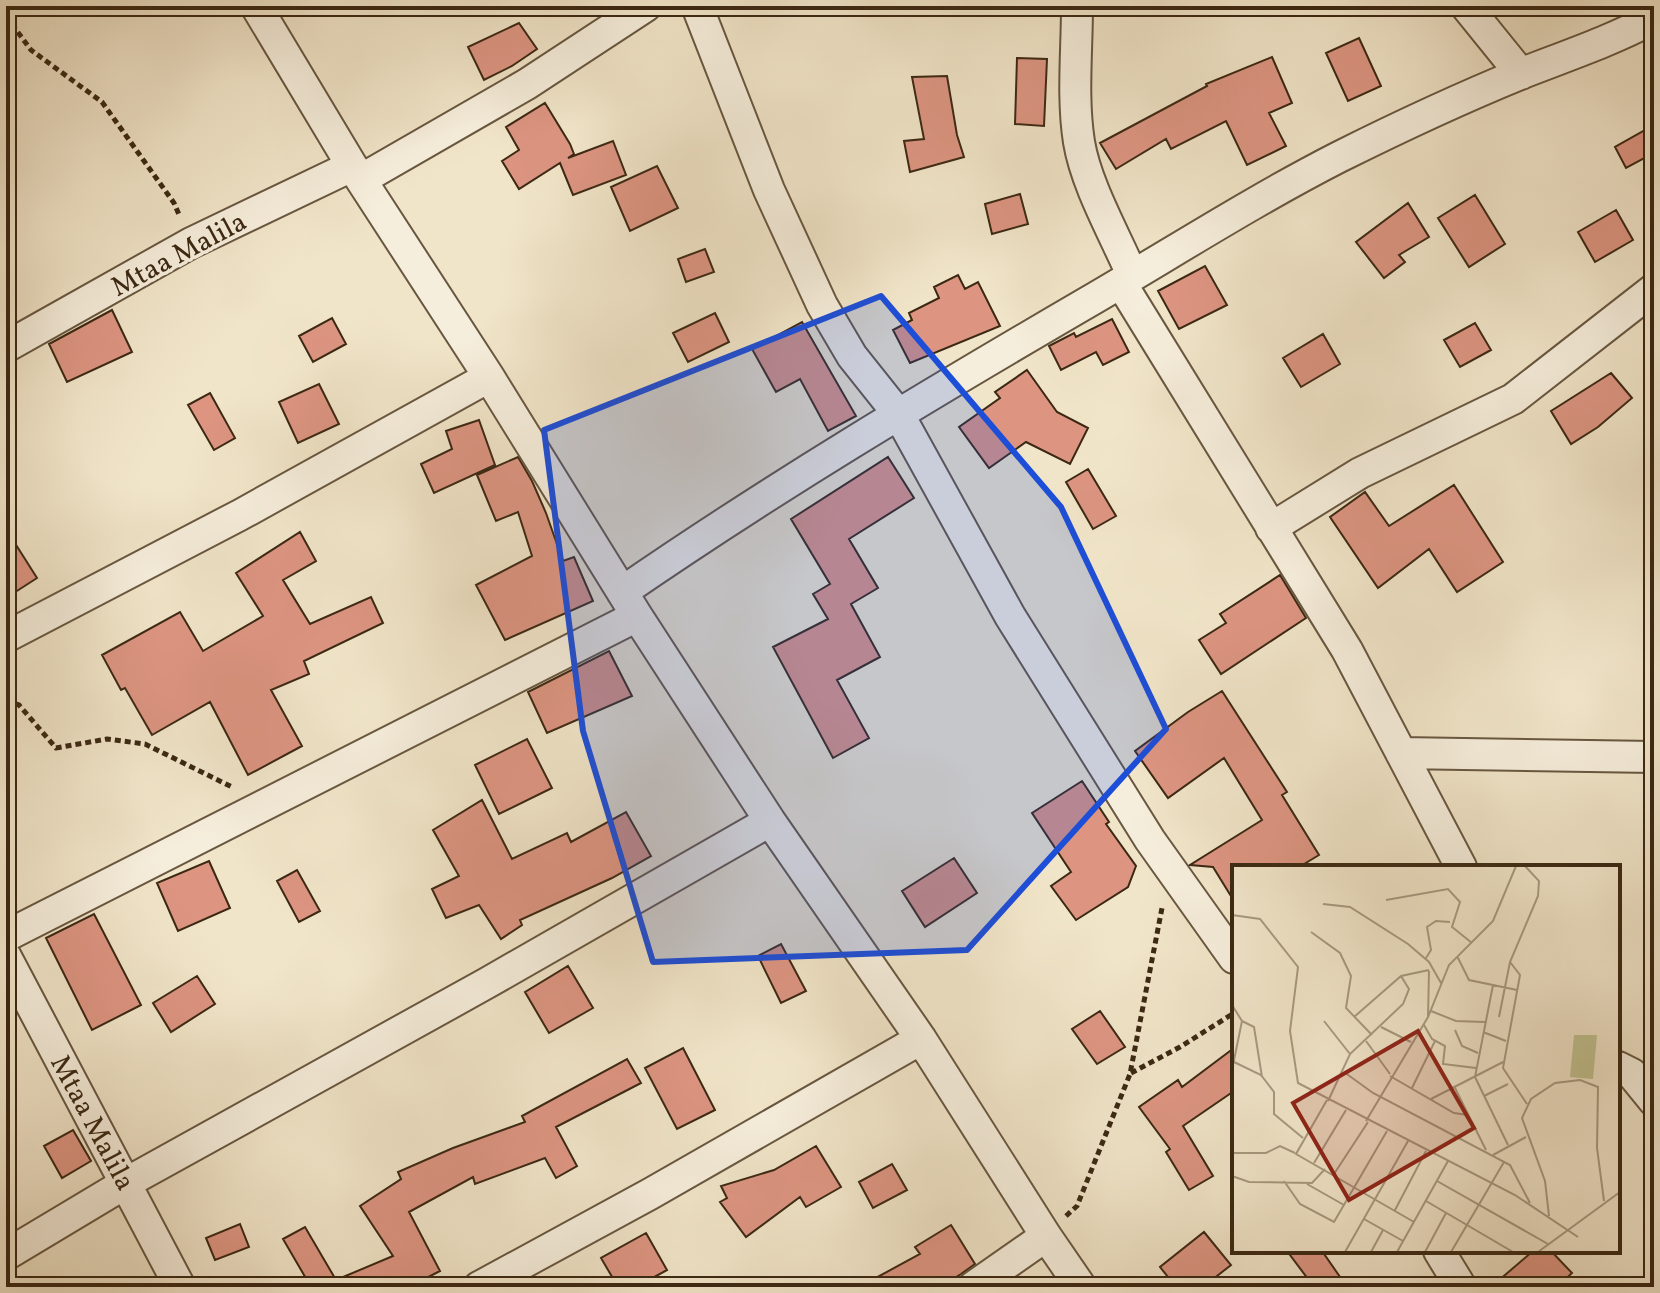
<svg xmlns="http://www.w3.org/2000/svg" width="1660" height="1293" font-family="Vollkorn,serif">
	<rect width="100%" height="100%" fill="#f1e5c9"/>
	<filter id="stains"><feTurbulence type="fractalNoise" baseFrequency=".0025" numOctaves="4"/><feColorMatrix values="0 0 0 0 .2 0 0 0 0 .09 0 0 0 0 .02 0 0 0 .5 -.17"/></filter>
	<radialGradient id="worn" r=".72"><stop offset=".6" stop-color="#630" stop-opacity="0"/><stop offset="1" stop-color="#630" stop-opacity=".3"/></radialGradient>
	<path fill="#dd9582" stroke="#3b2813" stroke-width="2" d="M519,23L537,49L512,66L484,80L468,47Z
		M1359,38L1381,86L1348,101L1326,53Z
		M1272,57L1292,103L1269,113L1286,146L1247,165L1226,121L1171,149L1166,139L1116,169L1100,143L1207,86L1206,84Z
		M1017,58L1047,59L1044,126L1015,124Z
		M947,76L957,135L964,157L910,172L904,141L924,139L912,77Z
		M545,103L570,144L574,154L568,158L613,141L626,175L573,195L560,163L519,189L502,161L519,150L506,127Z
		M1654,125V153L1626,168L1615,147Z
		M657,166L678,208L630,231L611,187Z
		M1020,194L1028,224L992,234L985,204Z
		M1475,195L1505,244L1469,267L1438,218Z
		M1408,203L1429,237L1399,255L1405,262L1384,278L1356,242Z
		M1616,210L1633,240L1595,262L1578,232Z
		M705,249L714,272L686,282L678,259Z
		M1205,266L1227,305L1179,329L1158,291Z
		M958,275L965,289L978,282L1000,326L910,363L893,330L912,320L909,313L939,298L934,287Z
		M112,310L132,352L67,382L49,344Z
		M715,313L729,342L688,362L673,333Z
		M332,318L346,344L313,362L299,336Z
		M1112,319L1129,352L1103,365L1096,352L1061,370L1049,346L1074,333L1076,337Z
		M802,322L856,416L828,431L800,379L776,392L752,349Z
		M1475,323L1491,350L1460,367L1444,340Z
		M1323,334L1340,364L1301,387L1283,358Z
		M1027,370L1057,412L1088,428L1070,464L1026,442L989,468L959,427L1000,398L995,392Z
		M1611,373L1632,398L1598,427L1571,444L1551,411Z
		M319,384L339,424L298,443L279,402Z
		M210,393L235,438L214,450L188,405Z
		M479,420L495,465L434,493L421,464L452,449L446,431Z
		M518,457L532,481L546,513L563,561L574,557L593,601L505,640L476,585L532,556L518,512L496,521L477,475Z
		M888,457L914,498L849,539L878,588L851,604L880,657L837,680L869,738L833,758L773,647L828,619L813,594L830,584L791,519Z
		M1088,469L1116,516L1093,529L1066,482Z
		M1454,485L1503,562L1457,592L1429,549L1378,588L1330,517L1365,492L1389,526Z
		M6,529L37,578L6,598Z
		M300,532L316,561L283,580L310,624L371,597L383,623L304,661L309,674L271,690L302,746L248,775L210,702L152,735L125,688L121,690L102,655L180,612L203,651L263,616L236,573Z
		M1280,575L1306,618L1221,674L1199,640L1226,623L1220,614Z
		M609,651L632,696L547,733L528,692Z
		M1222,691L1287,792L1282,795L1319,855L1299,867H1234V901L1213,867L1190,865L1262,820L1224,758L1168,798L1135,751L1188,712Z
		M527,739L552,788L499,814L475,765Z
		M1082,781L1109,822L1106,824L1136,866L1128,887L1076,920L1051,886L1071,872L1032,813Z
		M482,800L512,859L567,833L571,842L626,812L651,856L612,878L520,920L522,925L501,939L479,905L446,918L432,889L459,876L433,830Z
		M954,858L977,893L925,927L902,891Z
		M209,861L230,908L178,931L157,883Z
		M297,870L320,911L299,922L277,881Z
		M94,914L141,1005L92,1030L46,938Z
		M781,944L806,991L781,1003L758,956Z
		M568,966L593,1008L549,1033L525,992Z
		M197,976L215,1004L171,1032L153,1003Z
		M1100,1011L1125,1047L1097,1064L1072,1029Z
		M683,1048L715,1110L677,1129L645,1068Z
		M1234,1048V1091L1183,1126L1213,1176L1189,1190L1166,1152L1170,1149L1139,1107L1178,1080L1182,1087Z
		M627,1059L641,1083L556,1127L577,1166L556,1178L545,1158L475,1184L473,1177L409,1212L440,1271L409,1287H311L283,1239L305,1227L336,1280L393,1256L360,1206L401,1179L398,1172L453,1148L525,1122L522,1116Z
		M73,1130L91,1161L62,1178L44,1146Z
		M816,1146L841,1187L806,1207L800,1197L746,1237L720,1202L727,1198L721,1186L774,1170Z
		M892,1164L907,1190L873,1208L859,1182Z
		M240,1224L249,1247L215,1260L206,1238Z
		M951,1225L975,1264L961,1274L940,1287H859L920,1254L915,1247Z
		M1204,1232L1231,1265L1203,1287H1176L1160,1267Z
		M646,1233L667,1270L636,1287H618L601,1258Z
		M1287,1251H1322L1347,1287H1314Z
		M1533,1251H1551L1572,1273L1557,1287H1491Z"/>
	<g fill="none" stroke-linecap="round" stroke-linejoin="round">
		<g stroke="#685740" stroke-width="34">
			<path id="street" d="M256,6L352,166L489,377L637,616L770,821L921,1039L1046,1236L1081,1287
				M697,6L769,190L822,305L852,356L899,415L1010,616L1150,840L1234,958
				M1077,6C1077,51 1072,98 1079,142C1086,185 1115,235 1132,275
				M1466,6L1521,74
				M362,179L527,84L646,6
				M1121,283L1347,650L1461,867
				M6,347L191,243L352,166
				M1271,528L1360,473L1513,399L1654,289
				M622,592C773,488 930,394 1088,302C1172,253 1253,201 1339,157C1399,127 1459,99 1520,74C1566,56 1611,41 1654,18
				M6,637L240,515L489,377
				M1401,753L1654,757
				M6,936L637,616
				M6,957L180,1287
				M1618,1067L1632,1074L1654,1101
				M1439,1251L1461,1287
				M6,1255L126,1183L487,983L770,821
				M479,1287L650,1194L921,1039
				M973,1287L1046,1236"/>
		</g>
		<path stroke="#3b2813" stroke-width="5" stroke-dasharray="6 4" stroke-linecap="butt" d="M6,16L31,50L102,102L174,203L180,217
			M6,701L19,705L56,748L107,739L145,744L234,788
			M1131,1073L1180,1047L1234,1013
			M1066,1216L1077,1206L1130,1074L1162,908"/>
		<use href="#street" stroke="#f6eedc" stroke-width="30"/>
	</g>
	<path fill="#1d4ed8" fill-opacity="0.2" stroke="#1d4ed8" stroke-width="6" stroke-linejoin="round" d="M881,296L1061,507L1166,729L967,950L653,962L583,731L544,430Z"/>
	<g text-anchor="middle" stroke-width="7" stroke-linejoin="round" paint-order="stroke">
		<g font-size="28" fill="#3b2813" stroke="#f6eedc">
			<text transform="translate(178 253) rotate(-28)" y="10">Mtaa Malila</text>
			<text transform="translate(94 1122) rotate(62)" y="10">Mtaa Malila</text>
		</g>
	</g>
	<g transform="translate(1232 865)">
		<rect width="388" height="388" fill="#f1e5c9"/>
		<path d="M342,170H365L361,214L338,212Z" fill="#c2c291"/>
		<path fill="none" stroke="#a89980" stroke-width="2" d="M154,35L216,24L228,37L220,62L240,78M91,39L118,42L176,79L197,97L209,118M0,50L28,54L66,102L58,166L66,218L283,330L346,372M79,67L108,88L119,111L114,143L140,170M225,91L237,115L285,125M194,93L199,85L195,62L204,56L218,57M278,97L288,110L271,203L295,239M261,120L243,212L276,280M0,140L10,156L0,205M199,146L224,156L253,157M122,152L169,111L197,105M196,152L197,106M267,152L278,97L306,31L307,16L293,1M10,156L22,162L30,212M92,156L118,189M192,160L200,174L213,181L211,199L244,203M149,162L179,177M223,165L230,181L246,188M251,167L274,176M134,176L158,209M0,196L29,210L42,227V249L71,273M112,207L141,228L278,300L298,338M158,211L222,248L236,250M222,221L254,285M180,223L203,176M252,231L276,219M199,234L271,197M95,235L64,289L182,357M96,236L118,189L171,139L177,124L169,111M134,256L196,152L217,100L261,56L284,1M0,288H34L48,281L63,288M261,290L294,272M82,298L114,245M102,309L136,257M0,311L17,317L80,318L93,304M52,316L68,339L102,357L155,266M205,316L316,379M75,319L112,340M194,336L281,387M163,345L194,286M317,351L313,316L290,253L299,234L323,218L348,215L366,222L365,283L372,336M132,354L171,376M113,387L176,276M139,387L151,365M165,387L216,296M193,387L214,348M219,387L272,297M306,387L388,327"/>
		<path fill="#8f2418" fill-opacity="0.15" stroke="#8f2418" stroke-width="4" d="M186,166L242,263L117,335L61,238Z"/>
		<rect width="388" height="388" fill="none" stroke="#3b2813" stroke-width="4"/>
	</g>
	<rect width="1660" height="1293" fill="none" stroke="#f1e5c9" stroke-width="32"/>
	<rect x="8" y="8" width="1644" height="1277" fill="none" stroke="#3b2813" stroke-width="4"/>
	<rect x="16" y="16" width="1628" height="1261" fill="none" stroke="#3b2813" stroke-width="2"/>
	<rect width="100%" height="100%" filter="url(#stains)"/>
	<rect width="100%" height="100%" fill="url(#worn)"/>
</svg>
